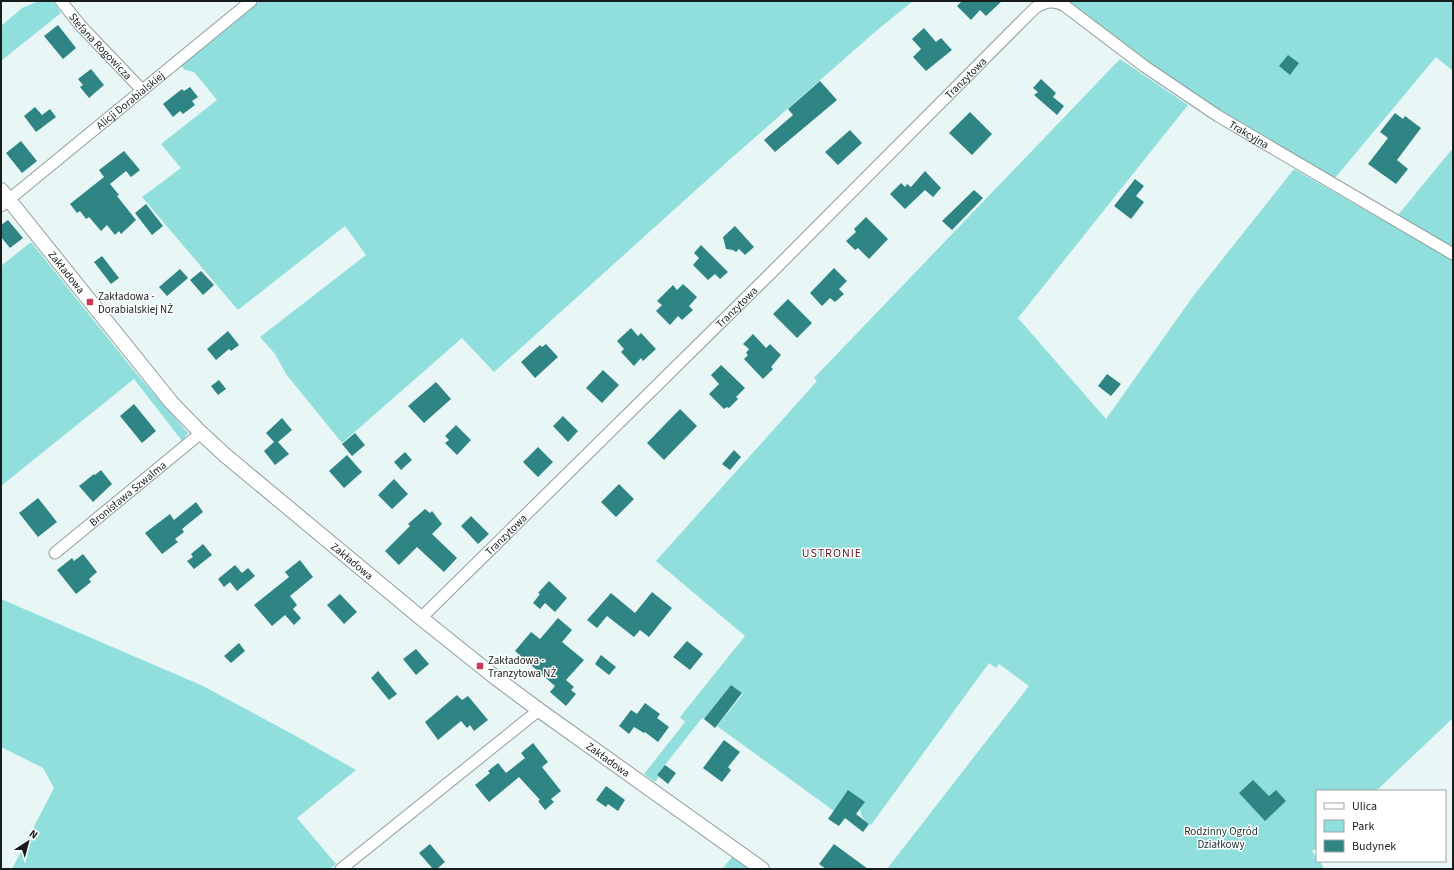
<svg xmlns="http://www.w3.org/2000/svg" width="1454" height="870" font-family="'Source Sans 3',sans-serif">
	<rect width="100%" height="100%" fill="#e8f7f6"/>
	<path fill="#90dfdd" d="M39,1H53L61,13L1,61V26L22,8Z
		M260,1H913L876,31L727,162L494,372L462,338L342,443L286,374L275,354L260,337L366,255L345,226L238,310L142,197L181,168L161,144L217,100L194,72L185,70L181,66Z
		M1064,1H1453V71L1436,57L1335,178L1219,112L1131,52Z
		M1120,59L1188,105L1018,318L1106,419L1194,295L1294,169L1388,223L1391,224L1453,258V718L1376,791H1317V851L1315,849L1312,851L1317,858V861H1320L1324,869H887L1029,686L999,664L996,668L989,663L871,825C864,820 861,817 860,809L865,802L834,811L717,726L743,694L731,685L704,719L702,718L657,775L659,777L655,782L644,774L685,722L680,717L745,636L656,561L817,381L814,378Z
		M1453,148V249L1398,215Z
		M31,242L135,372L188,433L182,441L134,379L1,486V266Z
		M1,599L203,686L294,735L356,770L297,818L336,864L330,869H12L54,788L43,768L1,747Z
		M733,856L751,869H722Z"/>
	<path fill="#2e8584" d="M962,1H1002L986,16L980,10L971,20L957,6Z
		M58,25L76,48L63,59L44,36Z
		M924,28L936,42L941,38L952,50L926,71L913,57L921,49L912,39Z
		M1288,55L1299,63L1290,75L1279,66Z
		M91,69L104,85L89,98L80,87L83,85L78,79Z
		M1041,79L1056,93L1053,97L1064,106L1057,115L1034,95L1038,92L1033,88Z
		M820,81L837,100L775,152L764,140L793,115L788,109Z
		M190,87L198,97L192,101L195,105L183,114L180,111L173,117L163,104L182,89L184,91Z
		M35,107L42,115L50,109L56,117L36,132L24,116Z
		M970,112L992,134L972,155L949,133Z
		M1395,113L1403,119L1405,116L1421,128L1397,160L1408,169L1396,184L1368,164L1388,138L1380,132Z
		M850,130L862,143L838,165L825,152Z
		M21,141L37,161L22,173L6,153Z
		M124,151L140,170L131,177L126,171L110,184L119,195L117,196L136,220L121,234L119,231L115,235L107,225L101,231L89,217L86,219L80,211L77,213L70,204L104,177L99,170Z
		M925,171L941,188L933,197L925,190L905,209L890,194L901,183L905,187L907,184L911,187Z
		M1135,179L1144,186L1136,196L1144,202L1131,219L1114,206Z
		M974,190L983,198L952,230L942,221Z
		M146,204L163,226L152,235L135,213Z
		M866,217L888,239L869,259L858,248L855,250L846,241L856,232L854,229Z
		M8,220L23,238L10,248L1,237V225Z
		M735,226L754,247L745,255L739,249L736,252L733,250L726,249L723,237Z
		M701,245L728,272L720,279L715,274L708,280L693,265L699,258L694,253Z
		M102,256L119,278L111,284L94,262Z
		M834,268L847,281L839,289L844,294L835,302L830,298L822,306L810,293Z
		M180,269L188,278L167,296L159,287Z
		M201,271L214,285L203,295L190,280Z
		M683,284L697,297L689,306L693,310L682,320L678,316L670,325L656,311L662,305L657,301L673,285L677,290Z
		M788,299L812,323L797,338L773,314Z
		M631,328L638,336L641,333L656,349L643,361L641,358L634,366L621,352L624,349L617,341Z
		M228,331L239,345L231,351L229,349L216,360L207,349Z
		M753,334L766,348L770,344L781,355L771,367L773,369L763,379L744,359L748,355L746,353L749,349L743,344Z
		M546,344L558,357L535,378L521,362L540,345L542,347Z
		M721,365L745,388L736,397L738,399L729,408L727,407L724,409L709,394L719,384L711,375Z
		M603,370L619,385L602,403L586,388Z
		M1107,374L1121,384L1111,396L1098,386Z
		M219,380L226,389L218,395L211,386Z
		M436,382L451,399L424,423L408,406Z
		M134,404L156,431L142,443L120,416Z
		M680,409L697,426L664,460L647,443Z
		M563,416L578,431L568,442L553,426Z
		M282,418L292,430L278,442L289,454L275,465L264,451L274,442L266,433Z
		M456,425L471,440L457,455L445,443L449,440L445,436Z
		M355,433L365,445L352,456L342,444Z
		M538,447L553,462L538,477L523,462Z
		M734,450L741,457L730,470L722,464Z
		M405,452L412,460L401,470L394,462Z
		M347,455L362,472L344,488L329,471Z
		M101,470L112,484L93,502L79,486L94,474L95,475Z
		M394,479L408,494L392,509L378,495Z
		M619,484L634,499L616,517L601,502Z
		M38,498L57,522L38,537L19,513Z
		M196,502L203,512L182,529L184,532L175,539L178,542L162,554L145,533L170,514L174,520Z
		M425,509L430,513L432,511L442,524L432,534L457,558L444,572L417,547L399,565L385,551L410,526L408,524Z
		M471,516L489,534L478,544L461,526Z
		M203,544L212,555L194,569L187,561L193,557L191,554Z
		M83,554L97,572L89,579L91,582L76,594L57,570L72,558L74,561Z
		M300,560L313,577L290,596L297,605L293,609L301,618L294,625L285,615L272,626L254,605L289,577L285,572Z
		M235,565L242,573L248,568L255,576L237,591L230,582L224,587L218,579Z
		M549,581L567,598L555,612L545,603L540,609L533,603L540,594L538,593Z
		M652,592L672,608L649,637L640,630L634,637L607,616L597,628L587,620L611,593L635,613Z
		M340,594L357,612L344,624L327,605Z
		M558,618L572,630L562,642L584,660L566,680L574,687L571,690L576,694L566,706L550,692L555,686L515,651L531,632L540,639Z
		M687,641L703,654L690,670L673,657Z
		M239,643L245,651L231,663L224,656Z
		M416,649L429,664L416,675L403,659Z
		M601,655L616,667L609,675L595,664Z
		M378,671L397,694L389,700L371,678Z
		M731,685L742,693L715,728L704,719Z
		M457,695L462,700L468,696L488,720L474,731L470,725L467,728L461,721L438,740L425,722Z
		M645,703L660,714L657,718L669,727L658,742L645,732L644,733L634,727L629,734L619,726L631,710L637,714Z
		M724,740L740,752L728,767L731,770L722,782L703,768Z
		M533,743L548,762L542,767L561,791L551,799L554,802L545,810L538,801L540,800L519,777L489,802L475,785L490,773L488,771L498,763L506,773L525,758L521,753Z
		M665,765L676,773L668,784L657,775Z
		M1253,780L1269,796L1276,790L1286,801L1265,821L1239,793Z
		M606,786L625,800L618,811L608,804L606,807L596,800Z
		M848,790L865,802L856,814L869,824L863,832L845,818L839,826L828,819Z
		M430,844L445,862L437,869H433L419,853Z
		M834,844L849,855L868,869H826L819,864Z"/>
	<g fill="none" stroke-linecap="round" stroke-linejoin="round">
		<g stroke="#919e9e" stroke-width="13">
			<g id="minor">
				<path id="s1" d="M61,1L80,25L142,90"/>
				<path id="s2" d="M1,206L251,1"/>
				<path id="s3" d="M55,553L201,433"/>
				<path id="s4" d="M421,618L771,273L1035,8C1046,1 1054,0 1065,6L1144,66L1218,116L1453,254"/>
				<path d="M341,869L539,710"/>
			</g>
		</g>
		<g stroke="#919e9e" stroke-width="16">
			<g id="tertiary">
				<path id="s5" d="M1,190L171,402L201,433L226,456L421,618L496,678L539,710L762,869"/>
			</g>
		</g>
		<use href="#minor" stroke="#fff" stroke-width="11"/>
		<use href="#tertiary" stroke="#fff" stroke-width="14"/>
	</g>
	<g fill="#cb3b57" stroke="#fff" stroke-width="1.5">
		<rect x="86" y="298" width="8" height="8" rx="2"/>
		<rect x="476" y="662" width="8" height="8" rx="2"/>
	</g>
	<g text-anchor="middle" stroke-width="3" stroke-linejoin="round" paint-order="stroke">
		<g font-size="11" fill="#171c1c" stroke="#fff">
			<text dy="4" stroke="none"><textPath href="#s1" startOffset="60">Stefana Rogowicza</textPath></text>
			<text dy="4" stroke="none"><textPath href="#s4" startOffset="767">Tranzytowa</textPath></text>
			<text dy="4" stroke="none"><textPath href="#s2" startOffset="167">Alicji Dorabialskiej</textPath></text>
			<text dy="4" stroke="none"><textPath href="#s4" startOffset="1122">Trakcyjna</textPath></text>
			<text dy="4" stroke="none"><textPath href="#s5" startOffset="105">Zakładowa</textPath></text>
			<text dy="4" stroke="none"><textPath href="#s4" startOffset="443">Tranzytowa</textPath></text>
			<text dy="4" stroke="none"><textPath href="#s3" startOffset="94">Bronisława Szwalma</textPath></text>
			<text dy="4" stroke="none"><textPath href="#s4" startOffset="119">Tranzytowa</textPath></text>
			<text dy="4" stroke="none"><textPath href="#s5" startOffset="513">Zakładowa</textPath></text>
			<text dy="4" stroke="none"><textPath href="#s5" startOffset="837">Zakładowa</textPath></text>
		</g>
		<g font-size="11" fill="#171c1c" stroke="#fff" text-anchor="start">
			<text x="98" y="300">Zakładowa -<tspan x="98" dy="13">Dorabialskiej NŻ</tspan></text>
			<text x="488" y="664">Zakładowa -<tspan x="488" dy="13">Tranzytowa NŻ</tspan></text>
		</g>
		<g font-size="11" fill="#192e2d" stroke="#fff">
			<text x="1221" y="835">Rodzinny Ogród<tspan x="1221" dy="13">Działkowy</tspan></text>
		</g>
		<g font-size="12" letter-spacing="1" fill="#5e1925" stroke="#fff">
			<text x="832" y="557">USTRONIE</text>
		</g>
	</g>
	<rect width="1454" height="870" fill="none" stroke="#171c1c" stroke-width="4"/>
	<rect x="1316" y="790" width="130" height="72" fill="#ffffff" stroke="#a2a4a4"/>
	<rect x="1324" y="803" width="20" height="6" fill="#ffffff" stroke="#a2a4a4"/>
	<text x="1352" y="810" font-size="12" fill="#171c1c">Ulica</text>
	<rect x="1324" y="820" width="20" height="12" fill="#90dfdd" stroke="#a2a4a4"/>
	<text x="1352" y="830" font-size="12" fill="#171c1c">Park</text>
	<rect x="1324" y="840" width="20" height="12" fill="#2e8584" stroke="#a2a4a4"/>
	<text x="1352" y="850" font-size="12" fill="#171c1c">Budynek</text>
	<g transform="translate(28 842) rotate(36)" stroke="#ffffff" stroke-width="3" paint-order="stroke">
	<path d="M0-3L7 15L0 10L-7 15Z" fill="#171c1c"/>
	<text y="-6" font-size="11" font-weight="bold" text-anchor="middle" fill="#171c1c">N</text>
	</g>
</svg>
